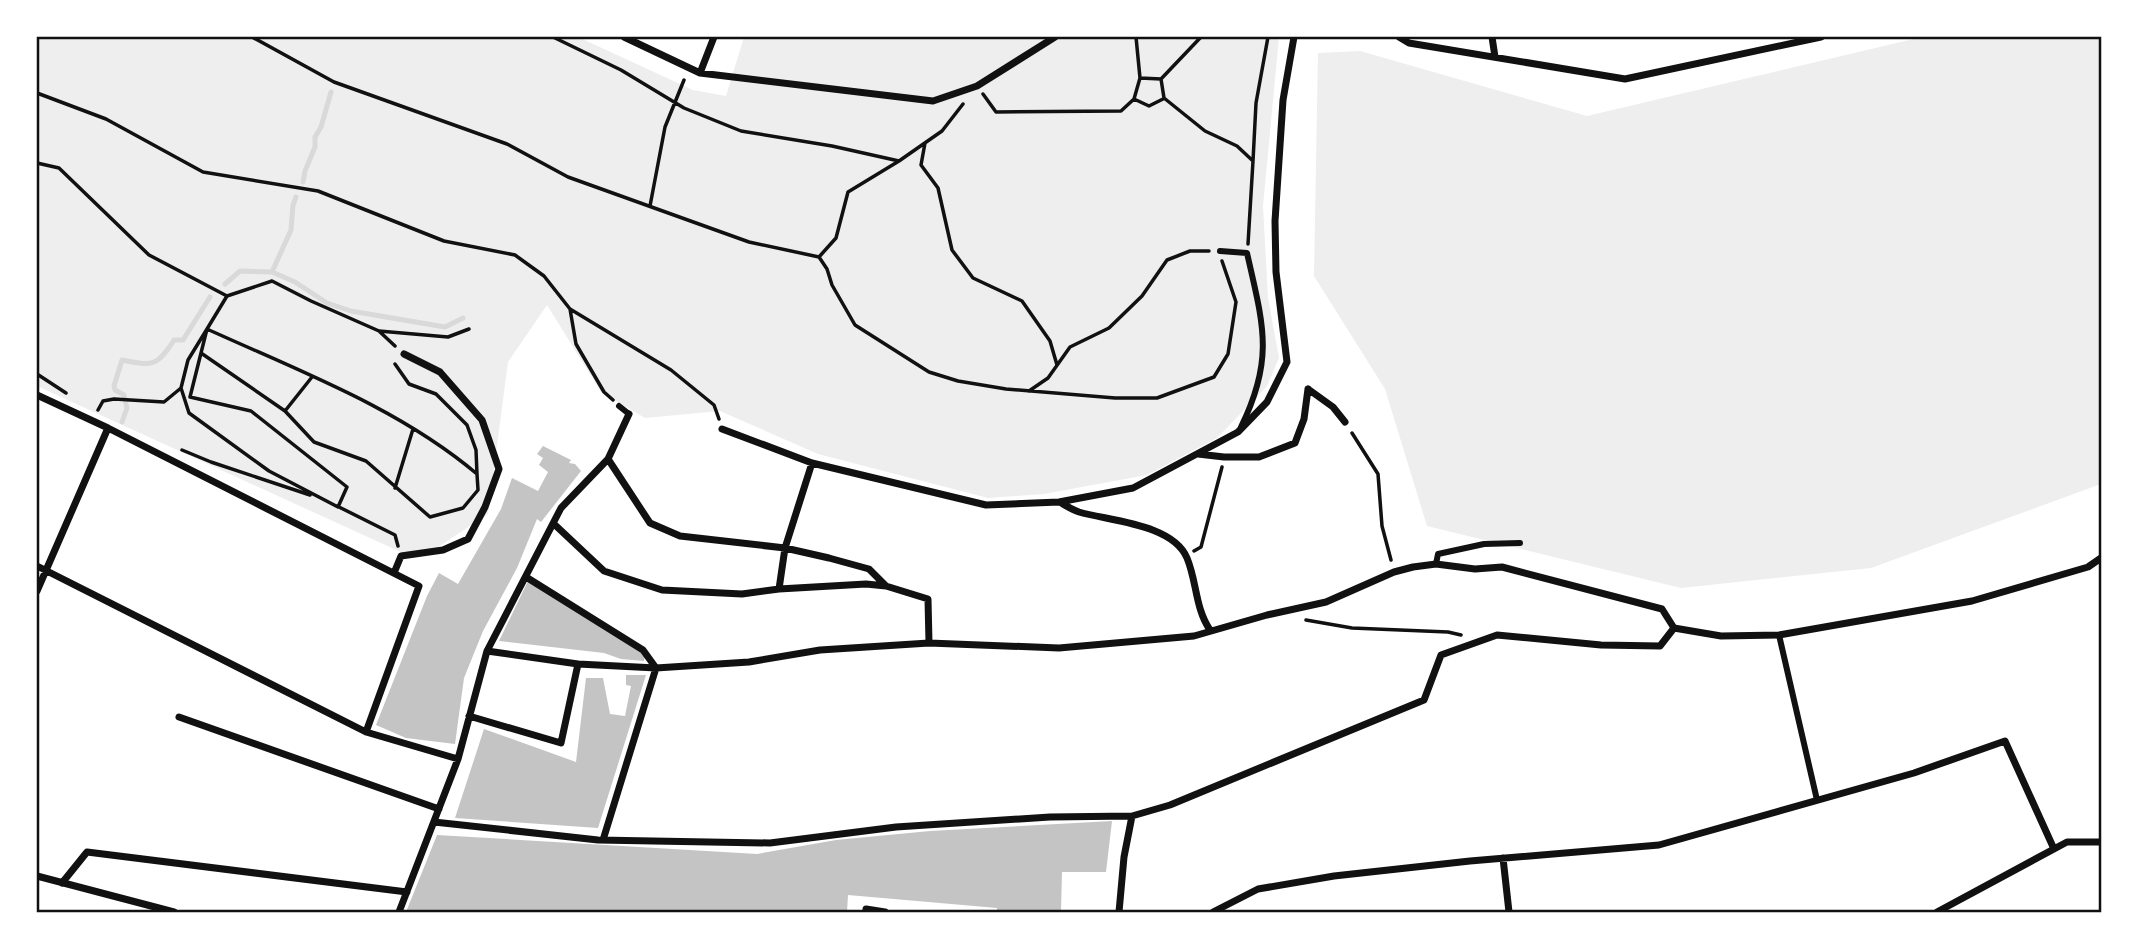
<svg xmlns="http://www.w3.org/2000/svg" width="2138" height="949" font-family="'Roboto Serif',serif">
	<rect width="100%" height="100%" fill="#fff"/>
	<path fill="#eee" d="M37,37H578L693,90L726,96L744,37H1279L1263,206L1268,298L1279,358L1267,386L1217,438L1147,475L1044,494L988,498L818,454L720,411L645,418L601,392L547,305L508,362L488,514L435,549L405,554L37,386Z
		M1922,37H2101V484L1871,568L1681,588L1427,526L1385,389L1314,276L1318,53L1360,51L1587,116Z"/>
	<g fill="none" stroke-linecap="round" stroke-linejoin="round">
		<path stroke="#d9d9d9" stroke-width="5" d="M303,182L305,171L315,147V137L321,127L331,92
			M272,272L291,230L293,205L296,197
			M225,284L240,271L272,272L295,282L327,303L351,311L445,327L463,318
			M122,422L127,408L124,395L115,390L114,386L122,360C152,366 157,367 174,340H183L210,297"/>
	</g>
	<path fill="#c4c4c4" d="M543,446L571,460L569,463L575,464L581,471L541,522L537,519L517,568L483,631L464,678L455,744L406,738L376,725L427,596L439,573L458,584L501,509L512,478L538,491L548,472L539,465L543,458L537,454Z
		M528,581L645,654L644,661L621,659L604,653L499,641Z
		M626,675H646L598,828L455,818L484,729L576,762L586,678H603L610,714L625,716L631,686L626,685Z
		M1112,821L1106,872H1062L1061,912H997V908L848,895L847,912H406L437,835L757,854L836,840L930,831Z"/>
	<g fill="none" stroke-linecap="round" stroke-linejoin="round">
		<path stroke="#111" stroke-width="3.5" d="M252,37L334,82L507,144L568,177L749,242L819,257L836,238L848,192L899,161L942,131L963,104
			M553,37L621,70L684,108L741,131L832,146L899,161
			M1136,37L1140,78L1161,79
			M1201,37L1161,79L1164,98L1205,131L1237,146L1253,161L1248,244
			M1140,78L1134,99L1149,106L1163,99
			M37,93L106,119L203,172L318,191L444,241L515,255L544,276L570,309L671,370L714,405L719,419
			M983,94L996,112L1121,111L1134,99
			M925,143L921,165L938,188L952,250L973,278L1022,301L1050,341L1057,365
			M1253,161L1256,103L1268,37
			M37,163L59,168L149,255L227,296
			M650,206L665,127L684,80
			M819,257L827,269L832,285L855,325L929,372L958,381L1006,389L1115,398H1157L1214,377L1228,354L1236,302L1222,261
			M570,309L576,344L604,392L613,400
			M380,332L395,346
			M201,353L285,411
			M395,364L409,384L436,394L467,425L476,450L477,474
			M37,374L66,393
			M181,388L188,360L207,329C299,371 399,408 477,474L478,490L463,508L430,517L366,461L314,442L285,411L312,377
			M1029,391L1048,378L1070,347L1109,328L1142,296L1167,260L1190,251H1209
			M98,410L103,401L114,399L164,402L181,388L189,413L269,471L338,507L347,487L251,411L190,397L207,329L227,296L272,281L311,301L379,331L448,337L469,329
			M1352,433L1378,474L1382,526L1391,560
			M182,450L211,462L310,495
			M395,488L413,429
			M337,506L395,535L398,546
			M1194,551L1201,547L1222,467
			M1306,620L1352,628L1448,632L1461,635"/>
		<path stroke="#111" stroke-width="6" d="M1220,251L1247,253C1263,324 1275,358 1241,427
			M619,406L629,414
			M1436,564L1438,554L1484,544L1520,543
			M1779,635L1817,800"/>
		<path stroke="#111" stroke-width="7" d="M624,37L700,73L933,101L977,86L1055,37
			M1399,37L1409,43L1625,79L1821,37
			M1492,37L1495,57
			M700,73L714,37
			M1308,389L1333,407L1345,422
			M37,395L108,428L419,586L366,732
			M722,429L812,463L986,505L1059,502L1133,488L1238,432L1267,402L1287,362L1276,272L1275,221L1283,100L1294,37
			M1198,454L1224,457H1259L1295,443L1304,419L1308,389
			M608,459L650,523L680,536L785,548L829,558L869,569L886,586L928,599L929,643
			M1060,502C1066,506 1073,510 1079,512C1110,521 1173,524 1187,558C1197,582 1195,608 1210,630
			M554,524L604,571L662,590L742,594L779,589L866,584L886,586
			M37,566L366,732L458,759
			M394,573L401,556L443,550L468,539L485,507L499,469L482,420L440,372L404,354
			M526,577L643,650L656,668L603,840
			M779,589L785,548L812,463
			M37,591L108,428
			M487,651L578,664L656,668L749,662L820,650L929,643L1059,648L1194,636L1267,615L1326,602L1394,572L1413,567L1436,564L1475,569L1502,567L1662,609L1674,628L1721,636L1779,635L1972,601L2088,567L2101,558
			M469,716L561,743L578,664
			M179,717L439,809
			M434,822L598,840L770,843L896,827L1050,817L1132,816
			M1503,858L1509,912
			M37,876L174,912
			M62,883L87,852L407,892
			M399,912L458,759L487,651L561,508L608,459L629,414
			M866,912V909L885,912
			M1119,912L1124,857L1132,816L1170,805L1424,700L1441,655L1497,635L1601,645L1660,646L1674,628
			M1213,912L1258,889L1334,876L1470,861L1659,845L1914,773L2005,741L2054,849
			M1937,912L2067,842H2101"/>
	</g>
	<rect width="2138" height="949" fill="none" stroke="#ffffff" stroke-width="77"/>
	<rect x="38" y="38" width="2062" height="873" fill="none" stroke="#111" stroke-width="2.5"/>
</svg>
